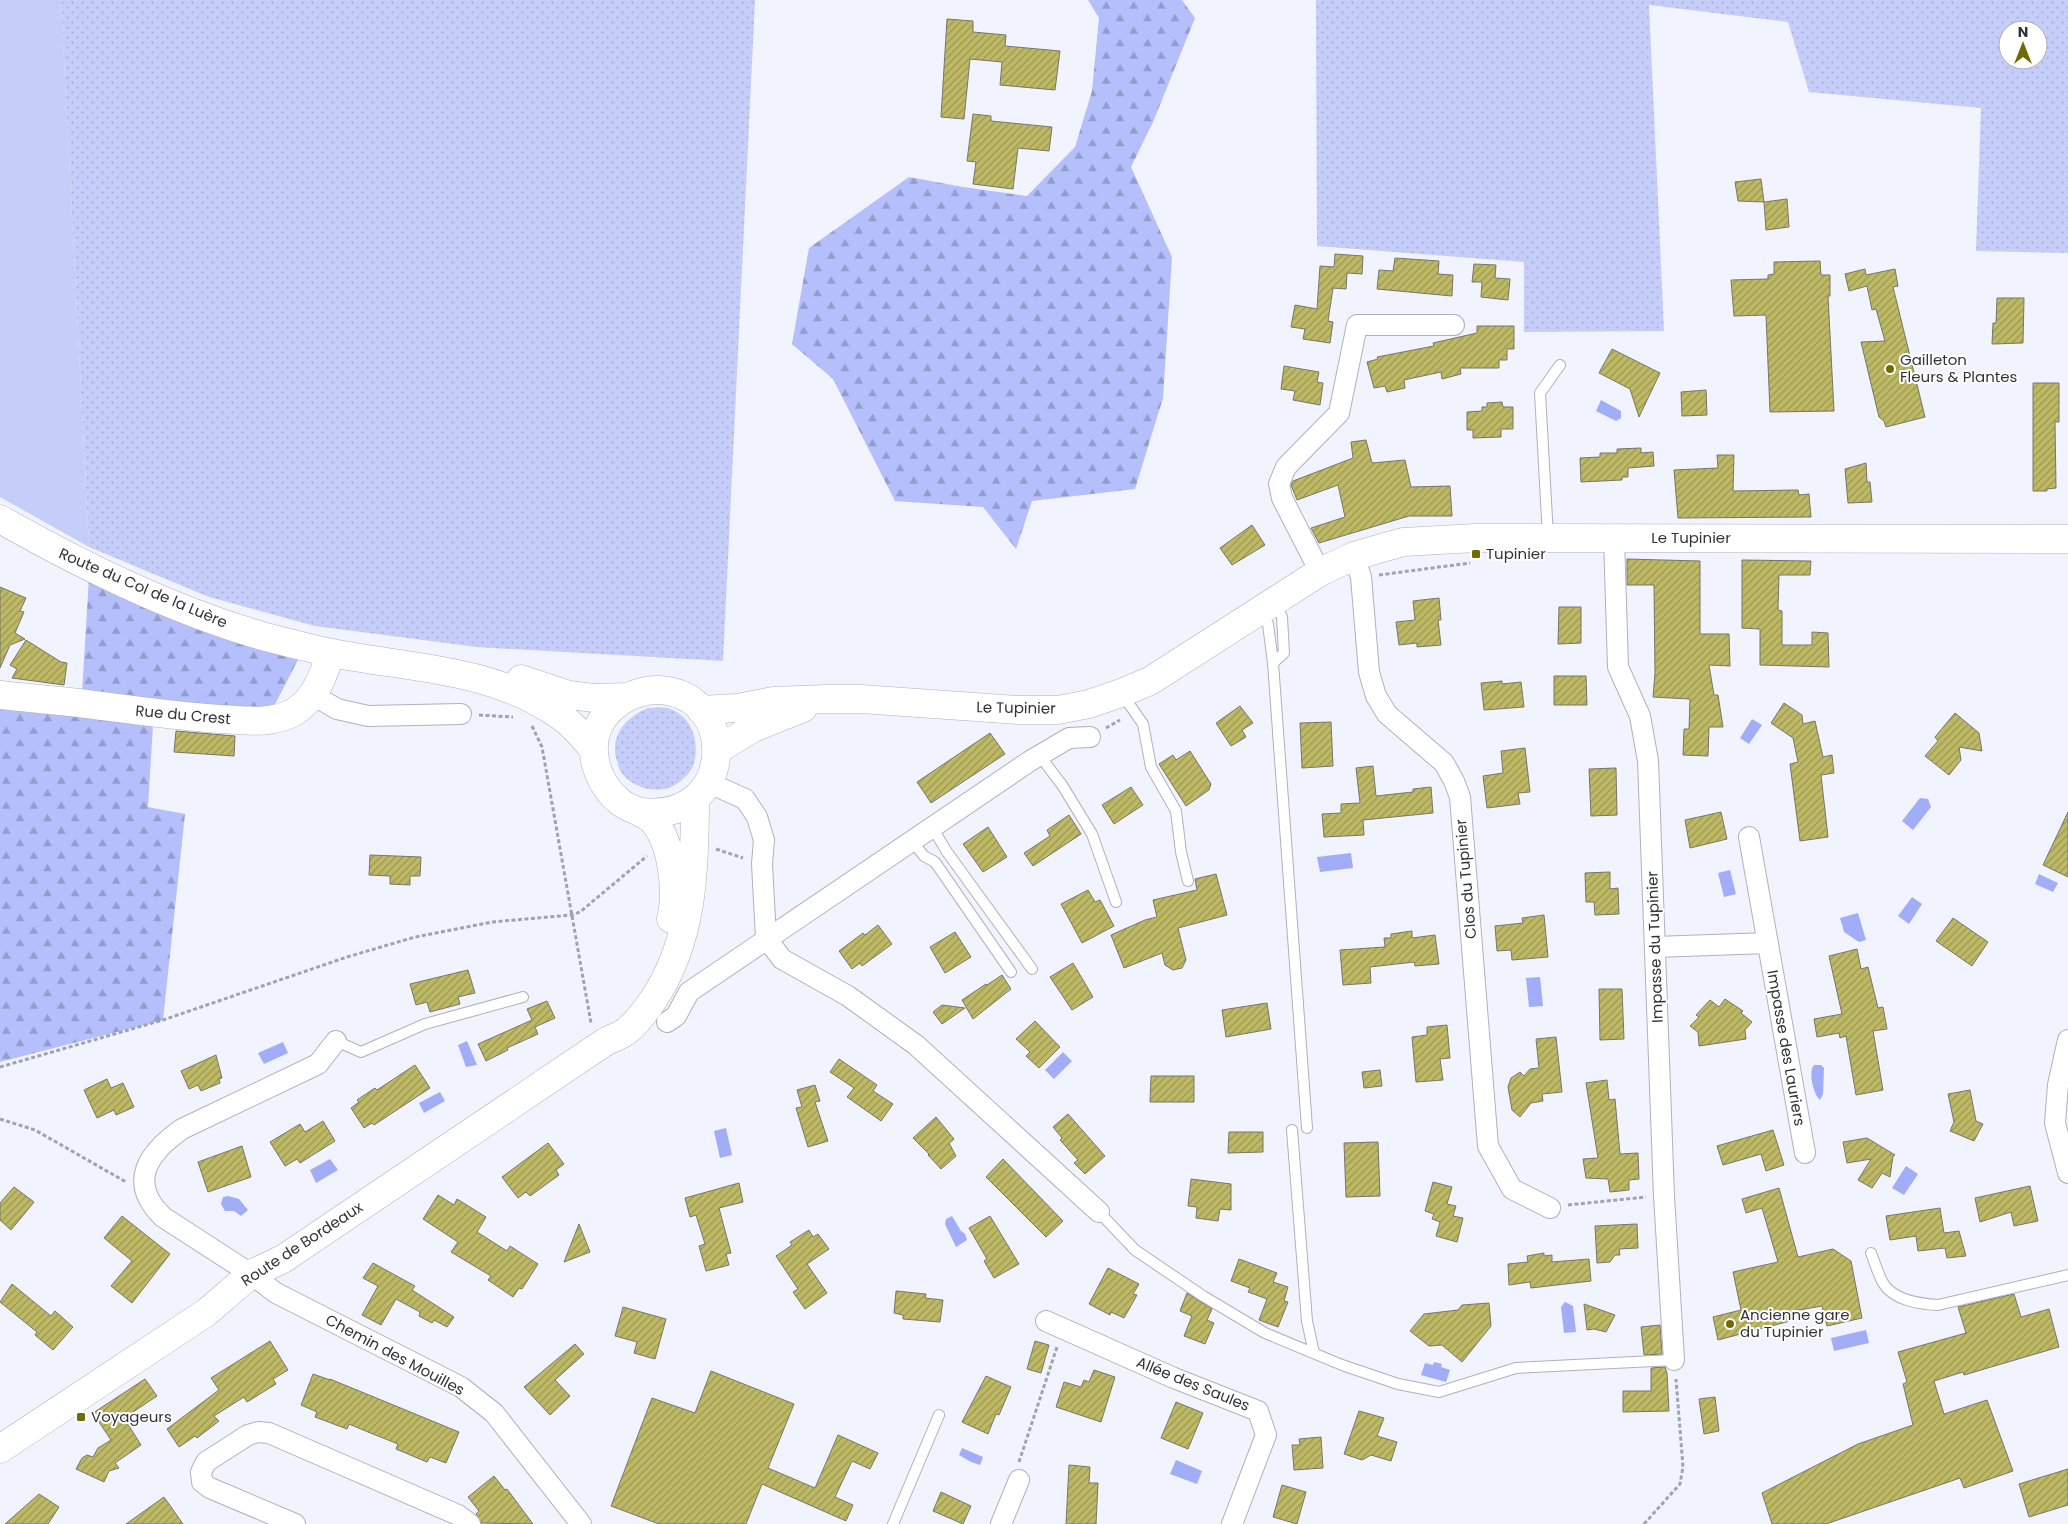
<svg xmlns="http://www.w3.org/2000/svg" width="2068" height="1524" font-family="Poppins,sans-serif">
	<defs>
		<pattern id="grass-dots" width="8" height="8" patternUnits="userSpaceOnUse" patternTransform="scale(1.25)"><rect width="8" height="8" fill="#c5cdf9"/><path d="M2 2h.1M6 6h.1" fill="none" stroke="#aab0d6" stroke-width="1.8" stroke-linecap="round"/></pattern>
		<pattern id="forest-firs" width="22" height="20" patternUnits="userSpaceOnUse" patternTransform="scale(1.25)"><rect width="22" height="20" fill="#b4bffb"/><path d="M5 1l3.5 6h-7zM16 11l3.5 6h-7z" fill="#939ccc"/></pattern>
		<pattern id="building-hatch" width="6" height="6" patternUnits="userSpaceOnUse" patternTransform="scale(1.25)"><rect width="6" height="6" fill="#beb964"/><path d="M-1 1l2-2M0 6l6-6M5 7l2-2" fill="none" stroke="#9b9753"/></pattern>
	</defs>
	<rect width="100%" height="100%" fill="#f1f3fe"/>
	<path fill="url(#grass-dots)" fill-rule="evenodd" d="M61,0H755L723,661L477,647L315,626L209,597L89,547Z
		M1316,0H2068V253L1976,251L1981,108L1809,92L1788,22L1649,5L1664,331L1524,332V262L1317,246ZM2008,30H2038V60H2008Z
		M648,708C653,708 661,707 667,708C691,714 700,741 694,763C692,771 685,778 678,783C662,795 633,790 621,772C619,769 618,764 617,761C609,736 626,717 648,708Z"/>
	<path fill="url(#forest-firs)" d="M1088,0H1182L1195,18L1153,122L1131,167L1172,257L1163,398L1135,489L1032,501L1016,549L983,507L895,501L833,379L792,344L809,248L909,177L963,187L1027,196L1075,147L1092,91L1099,18Z
		M89,577L300,656L273,708H154L148,807L185,814L163,1020L0,1062V701L81,710Z"/>
	<path fill="#c5cdf9" d="M0,0H61L89,547L0,497Z"/>
	<path fill="#a1adf7" d="M1601,400L1621,411V418L1616,421L1596,411Z
		M1752,719L1762,725L1749,744L1740,738Z
		M1920,798L1928,799L1931,807L1913,830L1902,821Z
		M1351,853L1353,868L1320,872L1317,857Z
		M1730,870L1736,894L1724,897L1718,873Z
		M2039,874L2058,883L2053,892L2035,884Z
		M1912,897L1922,904L1909,924L1898,916Z
		M1858,913L1866,940L1859,942L1844,932L1840,918Z
		M1540,977L1543,1006L1529,1007L1526,978Z
		M467,1041L477,1065L466,1067L458,1045Z
		M283,1042L288,1053L264,1064L258,1053Z
		M1063,1052L1072,1061L1054,1079L1045,1070Z
		M1814,1065H1821L1824,1068L1823,1094L1820,1100C1813,1094 1808,1072 1814,1065Z
		M440,1092L445,1101L424,1113L419,1103Z
		M726,1128L732,1155L720,1158L714,1131Z
		M330,1159L338,1170L316,1183L310,1170Z
		M1906,1166L1918,1174L1904,1195L1892,1188Z
		M228,1196L239,1199L248,1210L241,1216L234,1211H225L221,1204L223,1197Z
		M952,1216L961,1231L965,1234L967,1240L956,1247L945,1224L946,1219Z
		M1565,1302L1573,1306L1576,1332L1564,1333L1561,1307Z
		M1866,1330L1869,1343L1834,1351L1831,1338Z
		M1434,1362L1442,1364L1441,1367L1450,1370L1446,1382L1421,1375L1425,1363L1433,1365Z
		M962,1448L983,1457L980,1465L971,1462L959,1455Z
		M1176,1460L1202,1471L1197,1484L1170,1474Z"/>
	<path fill="url(#building-hatch)" stroke="#77766a" d="M947,19L973,21V32L1006,35L1005,46L1060,51L1055,90L1000,85L1002,62L970,59L964,119L941,117Z
		M973,114L991,116V121L1052,127L1049,151L1018,148L1013,189L973,184L976,162L967,161Z
		M1761,179L1764,202L1738,201L1735,182Z
		M1787,199L1789,227L1766,230L1764,202Z
		M1335,254L1363,256L1362,274L1347,273L1346,289L1333,288L1328,321L1333,322L1330,343L1303,339L1305,329L1291,327L1295,305L1317,309L1320,266L1334,267Z
		M1395,258L1439,261L1438,274L1453,275L1452,296L1377,289L1379,270L1393,271Z
		M1820,261L1821,275H1830V296H1828L1834,411L1770,412L1766,315L1734,316L1731,280L1768,279V275L1774,274V262Z
		M1474,264L1496,265L1495,278L1510,279L1508,300L1481,297L1482,282H1472Z
		M1865,269L1866,275L1895,269L1898,286L1893,287L1925,417L1886,427L1884,421L1879,417L1861,342L1885,341L1876,309L1872,310L1867,286L1849,291L1845,274Z
		M1997,298H2024L2023,343L1992,344L1993,323H1996Z
		M1477,326H1514V349H1507V360H1499V368H1460L1461,374L1442,379L1441,372L1404,380L1405,388L1387,392L1385,386L1374,388L1367,362L1378,359L1377,357L1434,346L1433,343L1477,333Z
		M1612,349L1660,373L1639,417L1630,389L1599,373Z
		M1284,366L1319,372L1317,382L1323,383L1320,405L1293,400L1295,391L1281,389Z
		M2033,383H2059V422H2055L2056,488L2047,489V491H2033Z
		M1706,390L1707,415L1682,416L1681,392Z
		M1502,402L1503,407H1513V429H1501V437L1473,438V430H1467V412L1482,411V407H1487V403Z
		M1366,440L1372,463L1405,460L1411,487L1450,486L1452,516H1409L1319,543L1311,528L1345,517L1338,485L1297,500L1291,485L1293,481L1353,458L1351,442Z
		M1641,448V453L1653,452L1654,466L1628,468V477H1622V480L1581,482L1580,458L1600,457V453H1617V449Z
		M1717,455H1734L1733,491L1798,490L1799,495L1809,494L1811,517L1678,518L1674,470L1718,468Z
		M1866,463L1867,482H1870L1872,502L1848,503L1845,469Z
		M1252,525L1265,545L1232,565L1220,548Z
		M1627,559L1700,561V634H1729L1730,666L1709,665L1714,695H1718L1723,727H1709L1708,756L1683,755L1684,729H1689L1690,699L1653,697L1655,673L1654,585H1627Z
		M1742,560L1811,561L1810,575H1779L1778,610L1782,611V645H1812V632L1828,633L1829,667L1760,665V629L1742,628Z
		M0,587L26,598L20,611L24,612L15,633L25,639L10,645L0,668Z
		M1439,598L1441,620H1438L1441,645L1417,647V643L1399,645L1396,622L1415,620L1413,601Z
		M1559,607H1581V643L1558,644Z
		M26,640L61,662L67,663L64,685L12,678L17,669L10,665Z
		M1554,676H1586L1587,705H1554Z
		M1502,681V684L1521,682L1524,707L1484,710L1481,683Z
		M1784,703L1802,715L1803,724L1815,721L1823,757L1832,755L1834,773L1821,775L1828,837L1800,841L1790,764L1798,762L1793,738L1771,723Z
		M1240,706L1253,723L1242,730L1246,737L1231,746L1216,723Z
		M1955,713L1979,733L1982,751L1959,747L1961,760L1949,775L1925,756L1938,741L1935,737Z
		M1331,722L1333,766L1302,768L1300,723Z
		M176,731L235,736L234,756L174,752Z
		M990,733L1005,754L931,803L917,782Z
		M1525,748L1530,792L1518,793L1520,804L1487,808L1483,776L1503,773L1501,751Z
		M1190,751L1211,784L1209,790L1186,806L1159,764L1173,755L1176,760Z
		M1373,766L1376,796L1413,792V789L1431,787L1433,813L1363,820L1364,835L1324,837L1322,814L1341,813V804L1360,803L1356,768Z
		M1616,768L1617,815L1591,816L1589,769Z
		M1131,787L1143,805L1114,824L1102,805Z
		M1721,812L1727,839L1690,848L1685,820Z
		M2068,812V877L2043,865Z
		M1069,815L1081,834L1033,866L1024,853L1050,836L1047,830Z
		M988,827L1007,857L983,872L963,844Z
		M370,855L421,857L420,876H410V885L390,884V876L369,875Z
		M1610,872V889L1618,888L1619,914L1595,915L1594,902H1586L1585,873Z
		M1216,874L1227,915L1178,928L1186,960L1182,968L1173,970L1165,965L1162,953L1124,968L1111,935L1145,920L1157,917L1153,900L1197,890L1195,879Z
		M1088,890L1095,902L1100,900L1114,926L1082,943L1061,904Z
		M1544,915L1548,957L1512,960L1511,950L1497,951L1495,926L1523,923L1522,918Z
		M1953,918L1988,942L1972,966L1936,941Z
		M878,925L892,944L862,966L860,963L852,969L839,951L863,933L865,935Z
		M1412,931V938L1435,935L1439,964L1415,966L1414,962L1370,967L1371,983L1343,985L1340,950L1385,947L1384,938H1391V934Z
		M955,932L971,957L945,973L930,947Z
		M1857,949L1861,969L1868,967L1878,1008L1883,1007L1887,1029L1873,1031L1883,1090L1856,1095L1846,1036L1840,1038L1839,1033L1817,1037L1814,1019L1842,1014L1829,956Z
		M1073,963L1093,997L1072,1010L1050,977Z
		M468,970L475,993L458,997L460,1004L430,1012L427,1002L416,1005L410,984Z
		M1002,975L1011,989L973,1019L962,1000L986,984L987,985Z
		M1599,989H1622L1624,1039L1600,1040Z
		M1725,999L1743,1011L1741,1013L1752,1022L1745,1030L1746,1039L1699,1046L1698,1032L1690,1026L1699,1017L1696,1015L1710,1000L1719,1007Z
		M547,1001L555,1018L535,1027L538,1034L507,1048L508,1050L486,1061L478,1044L532,1020L527,1009Z
		M1267,1003L1271,1029L1226,1037L1222,1010Z
		M942,1005L965,1008L942,1024L933,1012Z
		M1035,1021L1060,1047L1039,1068L1026,1056L1030,1052L1016,1039Z
		M1447,1025L1450,1058L1440,1059L1443,1080L1416,1082L1412,1037L1427,1035V1027Z
		M1556,1037L1562,1092L1542,1094L1543,1101L1531,1103L1520,1117L1512,1110L1508,1087L1511,1078L1520,1072L1524,1076L1530,1069L1539,1068L1536,1039Z
		M216,1055L222,1078L219,1079L220,1083L201,1091L198,1085L189,1089L181,1071Z
		M839,1059L877,1085L873,1091L893,1104L881,1121L847,1097L854,1088L830,1072Z
		M415,1065L430,1088L374,1125L372,1123L364,1128L351,1108L359,1102L357,1100L375,1088L377,1090Z
		M1380,1070L1382,1086L1364,1088L1362,1072Z
		M1151,1076H1194V1102H1150Z
		M107,1079L111,1088L123,1083L134,1107L116,1115L114,1110L97,1118L84,1090Z
		M1607,1080L1609,1100L1615,1099L1620,1154L1638,1153L1639,1179L1629,1180V1190L1610,1192L1608,1179L1586,1178L1583,1159L1598,1158L1586,1083Z
		M815,1085L820,1101L815,1102L828,1141L808,1147L796,1108L802,1107L797,1090Z
		M1970,1090L1976,1121L1983,1124L1974,1141L1950,1131L1954,1122L1948,1094Z
		M1068,1114L1105,1156L1085,1174L1074,1163L1078,1160L1060,1140L1062,1138L1053,1127Z
		M936,1117L954,1139L949,1143L956,1156L941,1169L928,1155L929,1154L913,1138Z
		M323,1121L335,1141L300,1163L297,1159L285,1166L270,1142L300,1124L305,1132Z
		M1773,1130L1784,1165L1766,1171L1761,1154L1723,1165L1717,1146Z
		M1229,1132H1263V1152L1228,1153Z
		M1867,1138L1895,1155L1893,1156L1890,1177L1882,1173L1872,1188L1858,1180L1871,1159L1847,1163L1843,1142Z
		M1378,1142L1380,1196L1346,1197L1344,1143Z
		M548,1143L564,1164L556,1170L559,1175L530,1196L526,1192L518,1198L502,1177Z
		M242,1146L251,1177L208,1192L198,1162Z
		M1003,1159L1063,1221L1046,1237L986,1177Z
		M1191,1179L1231,1184V1210L1220,1209L1218,1221L1196,1218L1197,1207L1188,1206Z
		M1433,1182L1452,1187L1447,1204L1456,1206L1453,1216L1463,1218L1457,1242L1436,1236L1440,1222L1432,1219L1434,1214L1425,1211Z
		M739,1183L743,1202L719,1208L731,1253L726,1254L729,1265L706,1271L699,1246L705,1244L696,1215L690,1217L685,1198Z
		M2030,1186L2038,1221L2014,1226L2011,1212L1980,1222L1975,1198Z
		M14,1187L34,1202L11,1230L0,1220V1203Z
		M1779,1188L1798,1257L1833,1249L1851,1261L1862,1318L1827,1326L1822,1306L1788,1312L1790,1321L1718,1340L1713,1317L1741,1310L1733,1272L1778,1262L1762,1208L1746,1213L1742,1199Z
		M438,1195L454,1205L457,1199L486,1217L477,1232L507,1251L510,1246L538,1264L522,1289L519,1288L513,1297L488,1280L491,1276L451,1252L458,1242L423,1219Z
		M1940,1208L1944,1233L1959,1231L1966,1256L1947,1258L1945,1248L1918,1251L1916,1236L1890,1240L1886,1216Z
		M122,1216L170,1254L132,1303L111,1286L132,1261L104,1238Z
		M990,1216L1019,1264L994,1278L984,1261L987,1259L969,1228Z
		M579,1224L590,1252L564,1262Z
		M1637,1224L1638,1248L1619,1249L1620,1255H1615L1610,1262L1597,1263L1595,1226Z
		M809,1230L813,1237L818,1234L829,1249L807,1264L827,1293L805,1309L793,1292L798,1289L776,1256L792,1245L790,1242Z
		M1544,1253V1256L1552,1255V1262L1589,1259L1591,1281L1531,1288L1530,1282L1509,1285L1508,1264L1528,1262L1527,1256Z
		M1239,1259L1277,1273L1273,1282L1288,1287L1284,1301L1288,1302L1278,1327L1259,1320L1267,1299L1248,1292L1250,1288L1231,1281Z
		M373,1263L415,1286L412,1290L454,1317L447,1327L434,1320L432,1323L419,1316L420,1312L396,1299L381,1325L362,1315L378,1286L363,1278Z
		M1108,1268L1139,1284L1133,1294L1137,1295L1124,1318L1111,1312L1110,1315L1089,1304Z
		M12,1284L51,1316L55,1311L73,1327L53,1350L35,1335L37,1332L0,1302Z
		M896,1291L926,1294L925,1298L943,1300L940,1322L903,1319V1315L894,1313Z
		M1187,1293L1212,1309L1207,1320L1214,1323L1205,1344L1184,1336L1192,1316L1180,1311Z
		M2014,1294L2021,1317L2049,1309L2059,1347L1964,1375L1963,1372L1934,1381L1944,1414L1987,1400L2013,1471L1964,1488L1960,1478L1826,1524H1772L1762,1493L1858,1444L1913,1425L1903,1384L1907,1382L1898,1352L1966,1333L1958,1307Z
		M1489,1303L1491,1326L1462,1362L1442,1345L1429,1346L1410,1331L1424,1314L1458,1310L1462,1305Z
		M1584,1304L1615,1315L1606,1332L1594,1329L1587,1330Z
		M623,1307L666,1319L655,1359L634,1353L637,1342L615,1336Z
		M1660,1325L1662,1354L1644,1355L1641,1327Z
		M270,1341L288,1370L273,1379L276,1384L255,1397L247,1402L244,1397L214,1416L219,1421L197,1438L195,1436L179,1447L167,1429L219,1390L211,1378Z
		M1035,1341L1049,1345L1041,1373L1027,1369Z
		M575,1344L584,1354L555,1380L570,1396L550,1415L524,1387Z
		M1665,1367L1667,1373L1669,1411L1623,1412V1391H1651V1368Z
		M1094,1370L1115,1377L1101,1422L1056,1407L1064,1382L1081,1387L1084,1380L1089,1382Z
		M711,1371L794,1404L768,1468L815,1488L838,1435L878,1453L870,1469L852,1461L835,1497L853,1505L846,1521L762,1484L746,1524H659L611,1506L652,1398L695,1413Z
		M313,1374L330,1380V1379L459,1432L446,1463L430,1457L427,1462L396,1449L398,1444L368,1432L349,1424L347,1429L315,1417L317,1412L301,1405Z
		M986,1376L1011,1387L999,1415L996,1414L988,1434L962,1422Z
		M145,1379L157,1396L124,1418L141,1445L115,1463L119,1468L109,1471L104,1482L76,1469L82,1458L87,1455L93,1457L98,1448L111,1440L93,1413Z
		M1715,1397L1719,1431L1704,1434L1699,1399Z
		M1176,1402L1203,1413L1188,1449L1161,1438Z
		M1359,1411L1384,1418L1377,1436L1397,1442L1391,1461L1371,1455L1362,1460L1344,1454Z
		M1321,1437L1323,1468L1294,1470L1292,1445H1300L1299,1439Z
		M1069,1465L1090,1467L1089,1483H1098L1096,1524H1066Z
		M2068,1469V1505L2029,1517L2019,1484Z
		M494,1476L505,1490L507,1489L533,1524L481,1523L476,1514L479,1511L468,1497Z
		M1282,1485L1306,1492L1297,1524L1273,1517Z
		M941,1492L971,1506L963,1524L933,1511Z
		M39,1494L59,1507L48,1524H5Z
		M164,1497L183,1524H126Z"/>
	<g fill="none" stroke-linecap="round" stroke-linejoin="round">
		<g stroke="#afb1be" stroke-width="12">
			<path id="lane" d="M1548,537L1540,393L1560,365
				M1261,611L1268,624L1273,663L1307,1128
				M1273,663L1284,653L1282,617L1275,603
				M1122,694L1143,724L1151,767L1176,811L1181,852L1188,881
				M1040,756L1062,785L1092,834L1116,902
				M932,827L947,852L1032,969
				M912,841L924,856L935,862L1011,972
				M336,1041L361,1052L425,1024L523,997
				M1292,1130L1307,1321L1314,1353
				M1099,1212L1135,1250L1203,1296L1265,1333L1342,1365L1398,1384L1439,1392L1516,1368L1674,1360
				M1871,1253C1875,1263 1878,1274 1883,1283C1894,1301 1920,1304 1938,1305L2068,1275
				M893,1524L939,1415"/>
		</g>
		<g stroke="#afb1be" stroke-width="22">
			<path id="street" d="M1614,538L1618,667L1640,716L1648,761L1664,1196L1674,1360
				M1354,556L1361,577L1369,672L1376,696L1387,714L1444,763L1454,781L1460,797L1488,1146L1512,1189L1550,1208
				M1320,572L1282,498L1279,484L1286,467L1339,413L1357,325H1454
				M313,695L337,709L368,716L461,714
				M709,783L745,799L757,817L764,840L762,864L766,938L782,959L848,996L916,1045L1099,1212
				M1749,837L1805,1153
				M1655,947L1768,943
				M667,1022L676,1016L689,992L1030,761L1069,738L1090,737
				M2068,1040L2058,1085L2055,1123L2068,1173
				M336,1041L318,1064L182,1129C148,1153 127,1182 163,1217L251,1274L276,1293L461,1387L494,1413L581,1524
				M1046,1321L1174,1378L1258,1411L1266,1435L1232,1524
				M295,1524L210,1488L202,1482L201,1472L206,1462L248,1435L258,1432L269,1433L458,1515L470,1524
				M1001,1524L1019,1480"/>
		</g>
		<g stroke="#afb1be" stroke-width="29">
			<path id="secondary" d="M0,519C83,566 170,609 262,636C285,642 308,648 332,653C407,668 490,668 556,713C571,722 583,737 594,750
				M521,679L569,695L594,698L627,697
				M0,695C26,698 53,700 79,703C126,709 172,716 219,719C244,720 271,725 294,712C316,699 323,675 331,653
				M701,710L738,708L773,701L825,699H861L1019,710H1058L1089,704L1121,693L1150,681L1320,572L1354,556L1403,542L1476,538L2068,539
				M717,750L753,728L803,708
				M641,812C736,823 740,694 659,690C640,690 624,697 611,709C582,736 593,780 620,802C630,810 644,811 653,821C672,842 678,892 671,919
				M0,1449L207,1312L251,1274L283,1259L605,1042C610,1039 617,1037 622,1034C634,1027 643,1014 651,1003C693,943 695,871 695,799"/>
		</g>
		<path stroke="#a1a3ab" stroke-width="3" stroke-dasharray="4 2.5" stroke-linecap="butt" d="M1379,575L1470,563
			M479,715L513,717
			M532,726L542,747L591,1023
			M1106,728L1120,720
			M716,849L743,858
			M0,1067L163,1020L347,957L415,937L492,922L571,915L580,912L647,856
			M0,1119L35,1130L126,1182
			M1568,1205L1646,1197
			M1019,1462L1057,1347
			M1644,1524L1680,1484L1683,1467L1676,1379"/>
		<use href="#lane" stroke="#fff" stroke-width="10"/>
		<use href="#street" stroke="#fff" stroke-width="20"/>
		<use href="#secondary" stroke="#fff" stroke-width="28"/>
	</g>
	<g fill="#716b06" stroke="#fff" stroke-width="2">
		<circle cx="1890" cy="369" r="5"/>
		<rect x="1471" y="549" width="10" height="10" rx="2.5"/>
		<circle cx="1730" cy="1324" r="5"/>
		<rect x="76" y="1412" width="10" height="10" rx="2.5"/>
	</g>
	<g text-anchor="middle" stroke-width="4" stroke-linejoin="round" paint-order="stroke">
		<g font-size="15" fill="#323338" stroke="#fff" text-anchor="start">
			<text x="1900" y="365">Gailleton<tspan x="1900" dy="17">Fleurs &amp; Plantes</tspan></text>
			<text x="1486" y="559">Tupinier</text>
			<text x="1740" y="1320">Ancienne gare<tspan x="1740" dy="17">du Tupinier</tspan></text>
			<text x="91" y="1422">Voyageurs</text>
		</g>
		<g font-size="15" fill="#323338" stroke="#fff">
			<text x="1691" y="543">Le Tupinier</text>
			<text transform="translate(143 588) rotate(23)" y="5">Route du Col de la Luère</text>
			<text transform="translate(1016 708) rotate(1)" y="5">Le Tupinier</text>
			<text transform="translate(183 715) rotate(5)" y="5">Rue du Crest</text>
			<text transform="translate(1466 879) rotate(-95)" y="5">Clos du Tupinier</text>
			<text transform="translate(1655 947) rotate(-92)" y="5">Impasse du Tupinier</text>
			<text transform="translate(1786 1048) rotate(80)" y="5">Impasse des Lauriers</text>
			<text transform="translate(302 1244) rotate(-33)" y="5">Route de Bordeaux</text>
			<text transform="translate(395 1355) rotate(28)" y="5">Chemin des Mouilles</text>
			<text transform="translate(1193 1384) rotate(22)" y="5">Allée des Saules</text>
		</g>
	</g>
	<g transform="translate(2023 45)"><circle r="24" fill="#ffffff" stroke="#adadaf"/>
	<path d="M0-4L9 19L0 12L-9 19Z" fill="#716b06"/>
	<text y="-8" font-size="14" font-weight="bold" text-anchor="middle" fill="#323338">N</text>
	</g>
</svg>
